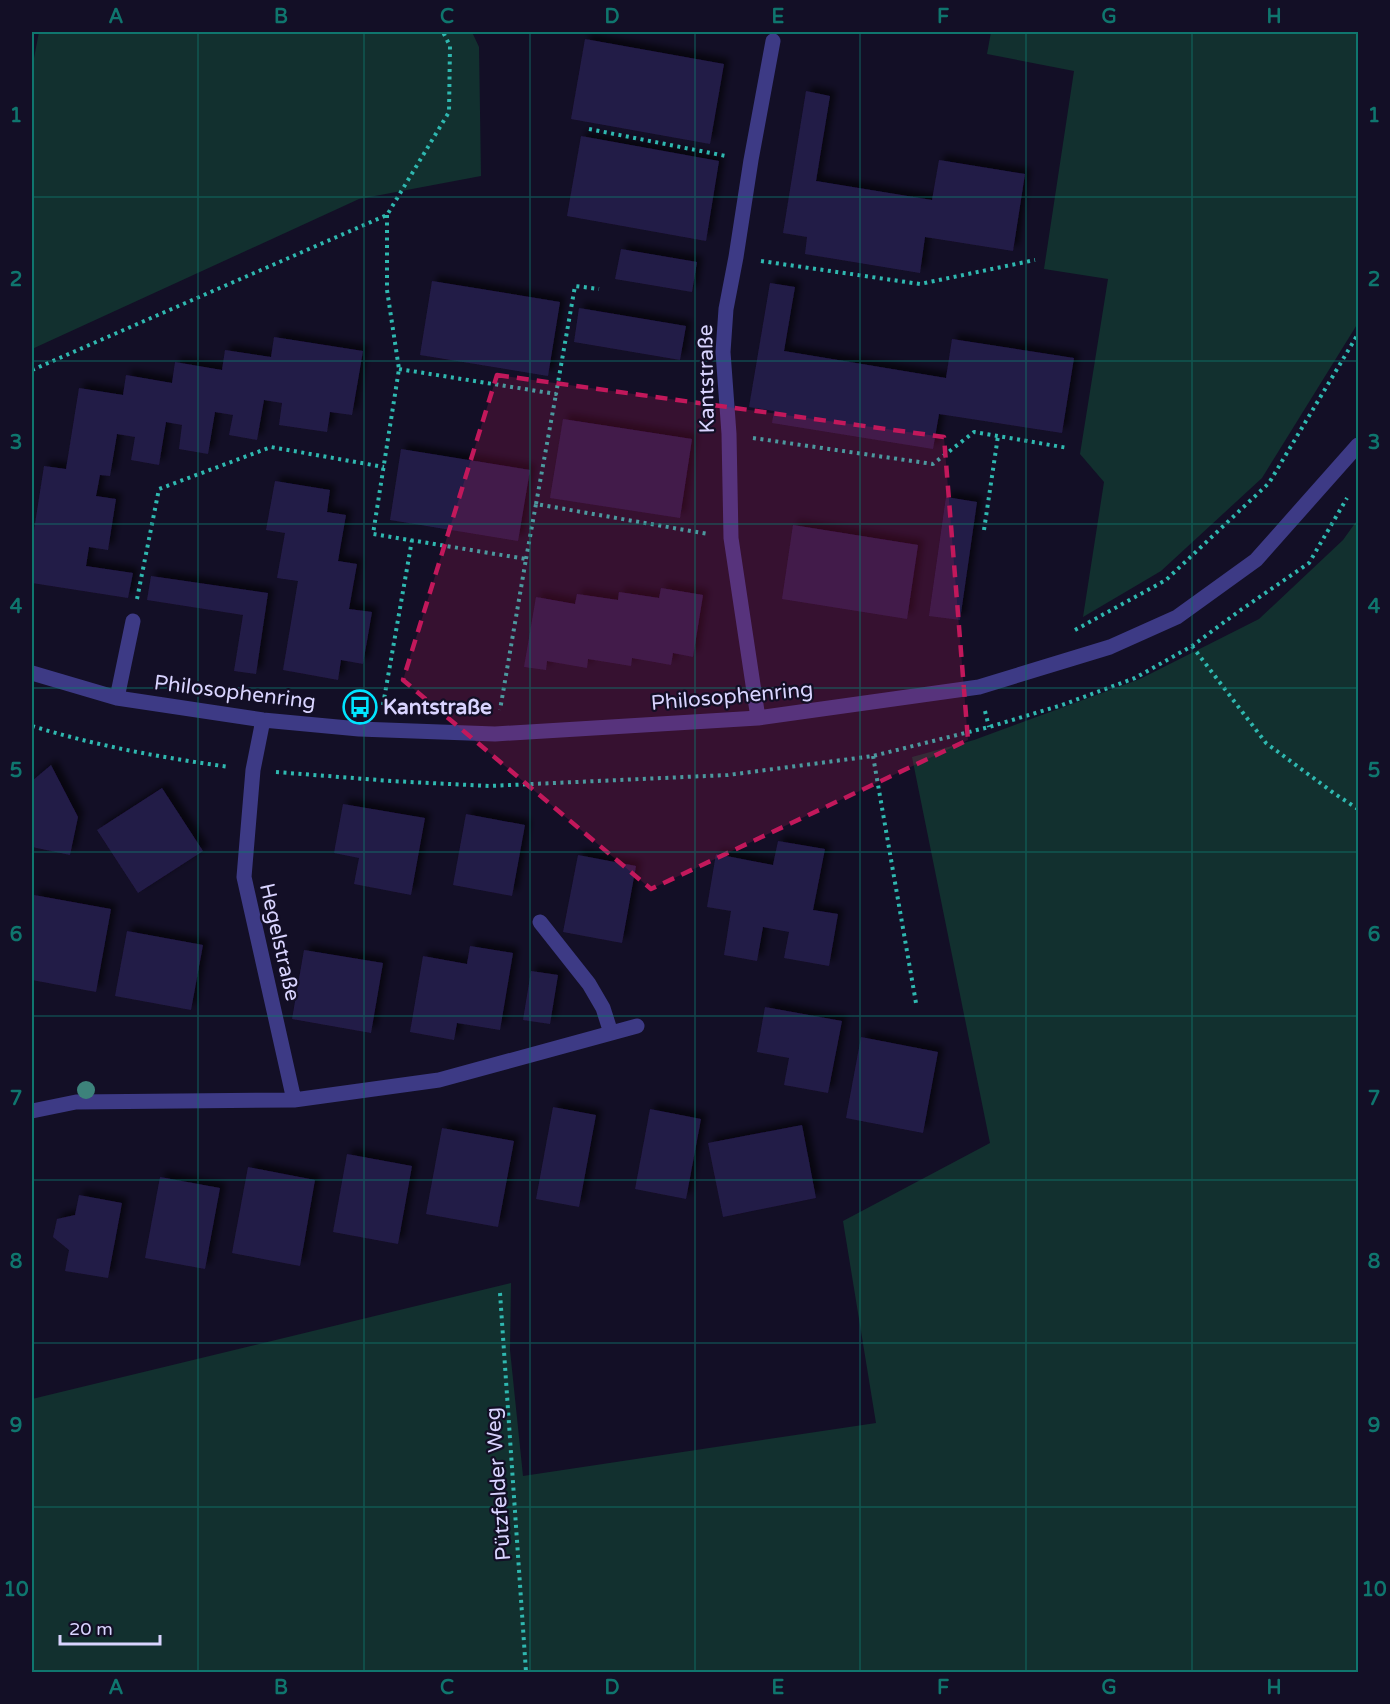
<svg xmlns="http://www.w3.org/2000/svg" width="1390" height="1704" font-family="'Varela Round',sans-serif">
	<defs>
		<filter id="shadow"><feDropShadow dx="5.5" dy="-5.5" stdDeviation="3" flood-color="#0009"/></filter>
	</defs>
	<rect width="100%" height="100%" fill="#130f26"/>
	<path fill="#12302f" d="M39,32H472L479,47L481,176L359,199L32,349V58H34Z
		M991,32H1358V323L1262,478L1161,571L1083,617L1104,482L1080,454L1108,279L1044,269L1074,71L987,54Z
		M1358,519V1672H32V1399L511,1283L510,1350L523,1476L876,1423L843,1221L990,1143L912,757L974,740L1140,679L1259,619L1343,540Z"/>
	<path fill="#241b47" filter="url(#shadow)" d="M585,39L724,64L710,144L571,119Z
		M806,91L830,96L816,181L932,200L939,160L1025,174L1013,251L925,237L920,273L805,254L807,237L783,233Z
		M581,136L719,161L706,241L567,216Z
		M621,249L697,262L692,292L615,279Z
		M432,281L560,302L548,376L420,355Z
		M770,283L795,287L784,351L946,378L952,339L1074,358L1062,433L939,414L933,449L772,423L774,411L749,407Z
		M579,308L686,326L680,360L574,342Z
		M274,337L363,351L352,415L330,412L327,432L279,425L282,403L264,400L257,440L229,435L233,415L215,412L208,454L179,449L182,425L166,422L159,465L131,460L135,437L117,434L110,476L100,475L96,496L116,499L108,550L89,547L86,566L133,573L128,598L32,583V543L44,466L66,469L79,388L123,395L126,375L172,383L175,362L222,370L225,350L271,357Z
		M563,419L692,439L680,518L550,498Z
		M401,449L530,470L518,541L390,520Z
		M275,481L330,490L327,512L346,515L338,561L357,564L349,609L372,612L363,664L341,660L338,680L283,670L298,581L277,578L285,533L266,530Z
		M946,497L977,502L960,620L929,616Z
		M793,525L918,545L907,619L782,599Z
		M151,576L268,593L256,674L234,671L243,615L147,600Z
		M661,588L703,595L693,657L673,653L671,665L632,658L631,666L588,659L587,668L547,661L546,670L524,667L536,597L575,604L577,594L618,600L619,592L659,598Z
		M51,765L78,817L70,855L32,847V781Z
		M162,788L203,851L138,893L97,830Z
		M343,804L425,818L411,895L354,884L359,858L334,853Z
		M466,814L525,825L512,896L453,885Z
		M778,841L825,849L813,910L838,914L829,966L784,958L789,932L763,927L757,961L724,955L731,911L707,907L716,854L773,865Z
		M578,855L636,866L622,943L563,932Z
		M34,895L111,909L96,992L32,980V911Z
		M127,931L203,945L191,1010L115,996Z
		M470,946L513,953L500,1030L457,1023L454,1040L410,1032L423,956L467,964Z
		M304,950L383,963L371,1033L292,1019Z
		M531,971L558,975L550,1024L523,1020Z
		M765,1007L842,1021L828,1093L784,1085L789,1058L757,1052Z
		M861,1037L938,1052L923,1133L846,1118Z
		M553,1107L596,1115L579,1207L536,1199Z
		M650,1109L701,1119L686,1199L635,1189Z
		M802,1125L816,1198L723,1217L708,1143Z
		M442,1128L514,1141L498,1227L426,1214Z
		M347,1154L412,1166L398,1244L333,1232Z
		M248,1167L315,1180L300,1266L232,1253Z
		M160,1177L220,1188L205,1269L145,1258Z
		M79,1195L122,1203L108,1278L65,1271L69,1250L53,1237L57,1219L75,1215Z"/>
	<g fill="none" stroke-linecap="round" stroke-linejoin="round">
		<path stroke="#2fb8b0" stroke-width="4" stroke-dasharray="3 4.5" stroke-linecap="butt" d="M589,129L726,156
			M387,215V290L399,369L373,534L526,559L500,710
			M761,261L920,284L1035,260
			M399,369L556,394L575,286L599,289
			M32,370L387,215L449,112L450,46L443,32
			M753,438L933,464L974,432L1068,448
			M536,504L556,394
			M984,530L998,436
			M526,559L536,504L708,534
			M137,599L159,489L271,447L384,467
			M1075,630L1166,580L1269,483L1358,334
			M1192,646L1266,743L1335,794L1358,809
			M383,705L412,540
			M985,711L989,727
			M32,726C97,746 163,758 230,767
			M873,756L916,1003
			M276,772L391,781L489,786L728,775L873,756L989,727L1062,705L1135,678L1192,646L1242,609L1309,563L1347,498
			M500,1293L526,1672"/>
		<path stroke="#3d3a85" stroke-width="15" d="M32,673L117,698L263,720L359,729L495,734L758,718L979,687L1110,647L1177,617L1256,560L1358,445
			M117,698L133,621
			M758,718L731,538L729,434L723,352L726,309L736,257L751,160L773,41
			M263,720L253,770L244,877L294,1100
			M540,922L589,984L603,1008L611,1033
			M32,1111L76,1102L294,1100L439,1080L637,1026"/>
	</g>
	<circle fill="#3d827b" cx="86" cy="1090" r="9"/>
	<path fill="#c2185b" fill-opacity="0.2" stroke="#c2185b" stroke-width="4.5" stroke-dasharray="12 8" stroke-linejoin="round" d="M497,375L944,437L968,740L651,889L403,680Z"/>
	<path fill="none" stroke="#0f766e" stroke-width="1.5" stroke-opacity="0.55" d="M198,32V1672M364,32V1672M530,32V1672M695,32V1672M860,32V1672M1026,32V1672M1192,32V1672M32,197H1358M32,361H1358M32,524H1358M32,688H1358M32,852H1358M32,1016H1358M32,1180H1358M32,1343H1358M32,1507H1358"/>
	<defs>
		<g id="bus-ring" transform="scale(1.725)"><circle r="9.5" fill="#130f26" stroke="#00e5ff" stroke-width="1.5"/><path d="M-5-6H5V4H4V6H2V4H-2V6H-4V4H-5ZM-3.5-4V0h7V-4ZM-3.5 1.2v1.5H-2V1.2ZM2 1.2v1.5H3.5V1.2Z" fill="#00e5ff"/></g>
	</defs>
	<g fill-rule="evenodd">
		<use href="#bus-ring" x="360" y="707"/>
	</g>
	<g text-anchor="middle" stroke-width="4.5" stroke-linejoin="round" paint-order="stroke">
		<g font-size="21" fill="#d9d4ff" stroke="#130f26">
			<text transform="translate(706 379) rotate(-91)" y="7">Kantstraße</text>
			<text transform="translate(235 692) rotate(7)" y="7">Philosophenring</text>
			<text transform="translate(732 696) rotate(-5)" y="7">Philosophenring</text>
			<text transform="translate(280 942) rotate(77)" y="7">Hegelstraße</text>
			<text transform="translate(498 1484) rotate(-94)" y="7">Pützfelder Weg</text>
		</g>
		<g font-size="21" font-weight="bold" fill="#d9d4ff" stroke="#130f26" text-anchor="start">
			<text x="383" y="714">Kantstraße</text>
		</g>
	</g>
	<rect width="1390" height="1704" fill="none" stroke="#130f26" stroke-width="66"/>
	<path d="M60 1635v9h100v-9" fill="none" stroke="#d9d4ff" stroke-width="3"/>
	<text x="69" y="1635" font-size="18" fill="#d9d4ff" stroke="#130f26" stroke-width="4.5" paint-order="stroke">20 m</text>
	<rect x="33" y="33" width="1324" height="1638" fill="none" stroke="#0f766e" stroke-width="2"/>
	<g font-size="20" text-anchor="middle" font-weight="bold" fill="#0f766e">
		<text x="116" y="23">A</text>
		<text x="281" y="23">B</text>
		<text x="447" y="23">C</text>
		<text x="612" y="23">D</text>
		<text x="778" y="23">E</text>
		<text x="943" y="23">F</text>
		<text x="1109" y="23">G</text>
		<text x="1274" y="23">H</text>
		<text x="16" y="122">1</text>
		<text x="1374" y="122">1</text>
		<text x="16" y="286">2</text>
		<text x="1374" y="286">2</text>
		<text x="16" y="449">3</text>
		<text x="1374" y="449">3</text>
		<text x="16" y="613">4</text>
		<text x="1374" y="613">4</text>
		<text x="16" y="777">5</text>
		<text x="1374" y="777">5</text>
		<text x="16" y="941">6</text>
		<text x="1374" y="941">6</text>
		<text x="16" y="1105">7</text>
		<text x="1374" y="1105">7</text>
		<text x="16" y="1268">8</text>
		<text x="1374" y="1268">8</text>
		<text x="16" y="1432">9</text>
		<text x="1374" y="1432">9</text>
		<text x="16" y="1596">10</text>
		<text x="1374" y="1596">10</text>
		<text x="116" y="1694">A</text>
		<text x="281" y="1694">B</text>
		<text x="447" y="1694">C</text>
		<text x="612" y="1694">D</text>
		<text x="778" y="1694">E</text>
		<text x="943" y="1694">F</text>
		<text x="1109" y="1694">G</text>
		<text x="1274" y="1694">H</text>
	</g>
</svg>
